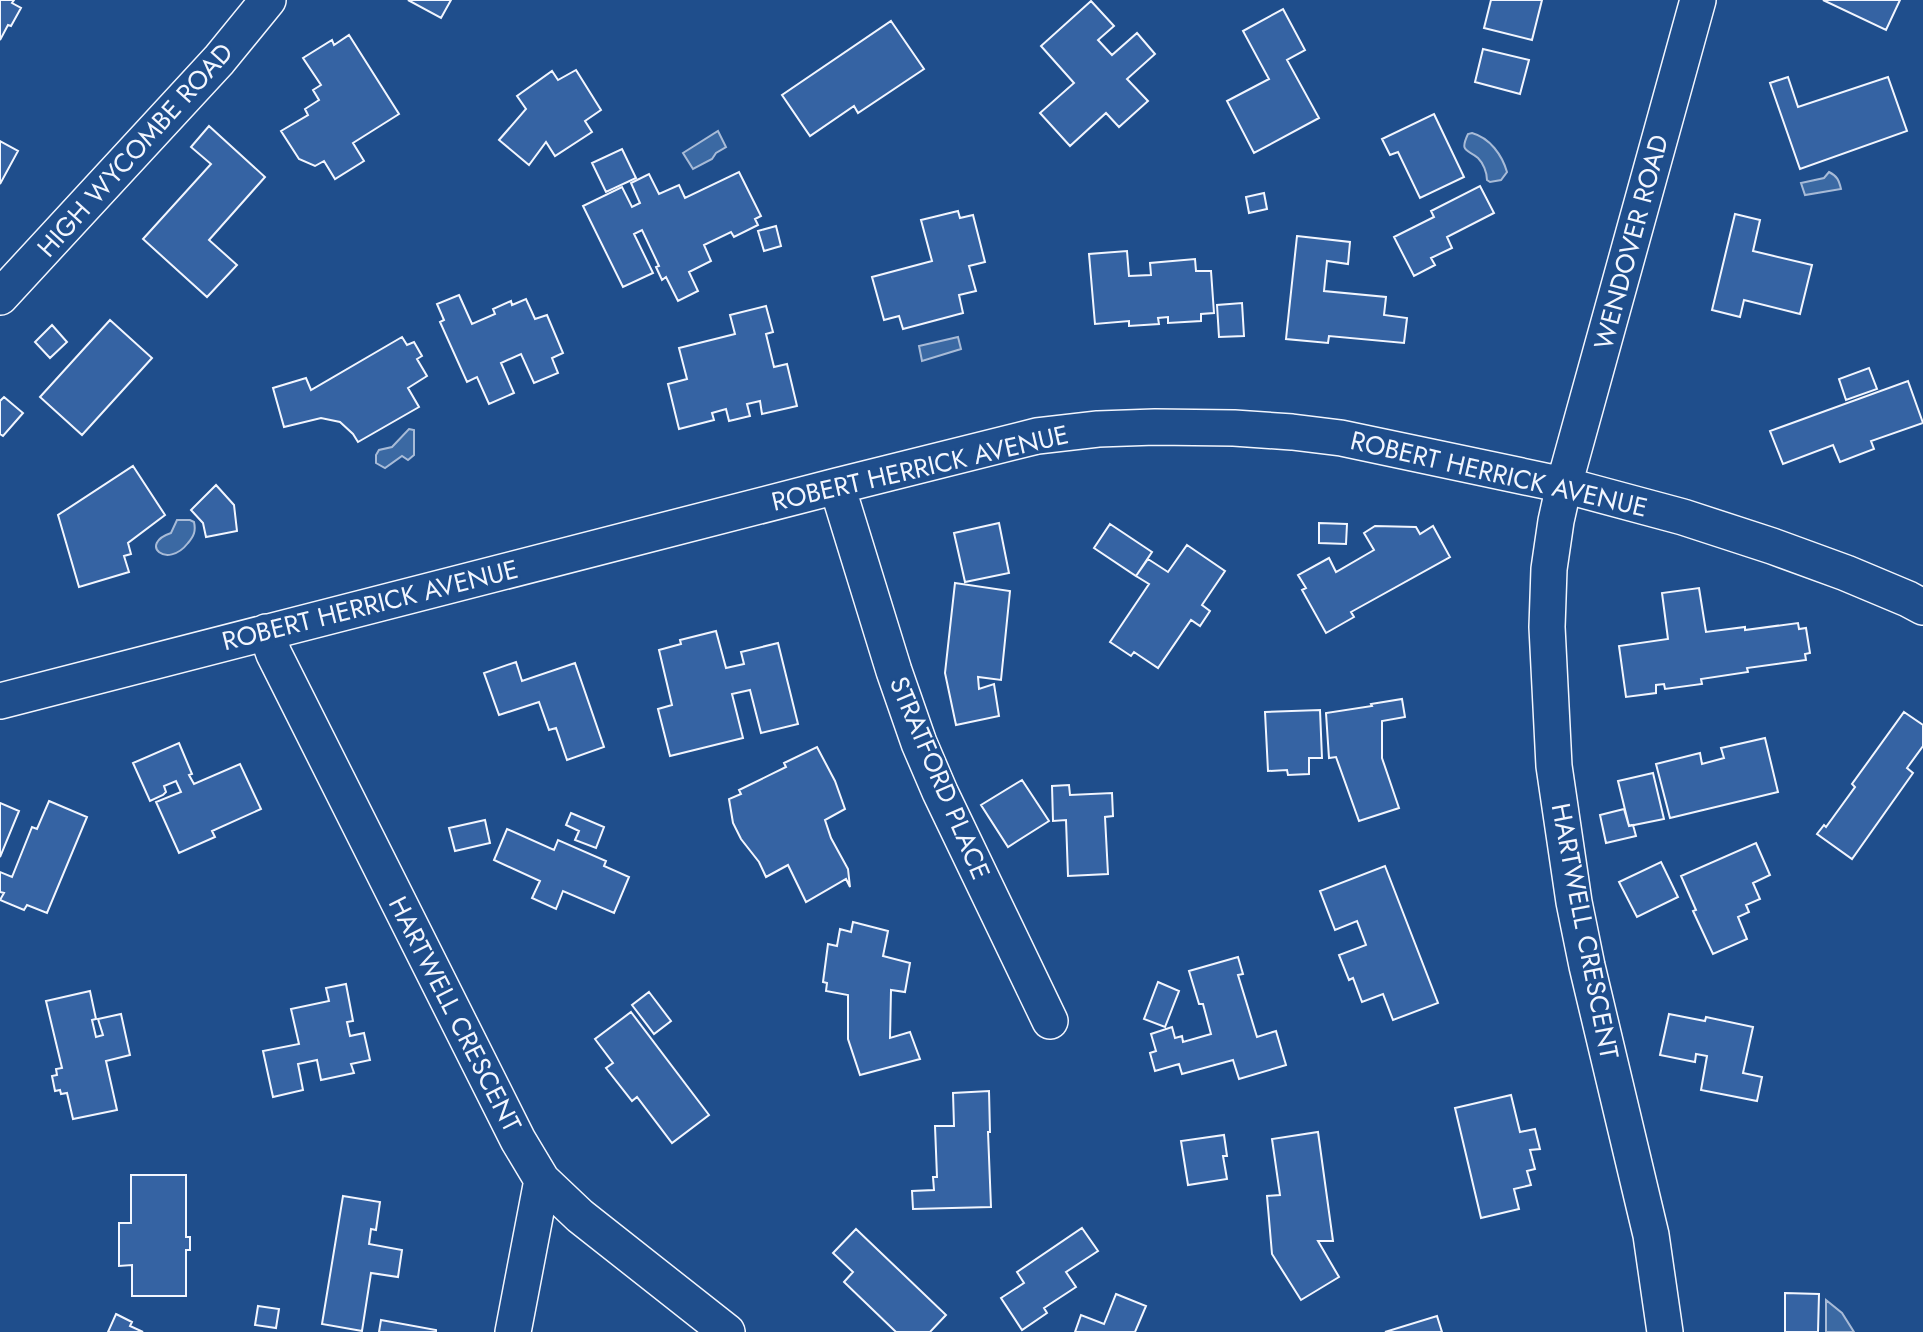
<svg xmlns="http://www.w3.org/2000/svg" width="1923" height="1332" font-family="Jost,sans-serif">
	<rect width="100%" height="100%" fill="#1f4e8c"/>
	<path fill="#3b69a3" stroke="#a8bbd7" stroke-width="2" d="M718,131L726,147L716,153L712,159L693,169L683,153Z
		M1472,133C1490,138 1502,155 1507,172L1501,180L1490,182L1487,180C1487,172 1483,163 1478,158C1468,149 1459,153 1468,134Z
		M1829,172C1837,176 1839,180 1841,189L1805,195L1801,183L1824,178Z
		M958,337L961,349L922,361L919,346Z
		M409,429L414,430V455L408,460L402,456L385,468L376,463V455L379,450L392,447Z
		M177,520H190L194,522C196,531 194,536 188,543C167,570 138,544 171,533Z
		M1826,1300L1842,1313L1854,1332H1826Z"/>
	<path fill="#3563a3" stroke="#f2f6ff" stroke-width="2" d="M0,0H14L12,3L21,8L11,26L8,25L0,40Z
		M408,0H451L441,18Z
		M1491,0H1542L1532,40L1484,28Z
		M1823,0H1900L1886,30Z
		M1091,1L1114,26L1098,40L1112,55L1137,33L1155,54L1127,79L1148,101L1119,127L1106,113L1070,146L1040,113L1074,83L1041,46Z
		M1283,9L1305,50L1287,60L1319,118L1254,153L1227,101L1269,79L1243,31Z
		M891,21L924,69L858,113L854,106L810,136L782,95Z
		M349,35L399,114L353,143L364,161L335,179L324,161L315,166L299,159L281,131L308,115L305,109L319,100L313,90L321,85L303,58L332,40L334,45Z
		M1483,49L1529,60L1520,94L1475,82Z
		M576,70L601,110L585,121L592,132L555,156L546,142L529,165L499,140L526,109L517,96L552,71L558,80Z
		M1788,77L1798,107L1888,77L1907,131L1800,169L1770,83Z
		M1434,114L1464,177L1420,198L1398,152L1390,155L1382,139Z
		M209,126L265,177L209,240L237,265L207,297L143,239L211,164L191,147Z
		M0,141L18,151L0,184Z
		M622,149L636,178L606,192L592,163Z
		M739,172L761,216L755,219L758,225L734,237L731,232L704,245L711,261L689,272L698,291L678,301L666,277L662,280L656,267L659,266L642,230L634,234L653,273L623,287L583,206L622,187L632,207L640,203L631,183L649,174L659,194L679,185L685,198Z
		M1480,186L1494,213L1447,237L1452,248L1431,258L1435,265L1414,276L1394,237L1434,217L1431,211Z
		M1264,193L1267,209L1249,213L1246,197Z
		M958,211L960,218L973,215L985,262L969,266L976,291L959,295L963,313L903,329L899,316L884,320L872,277L932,261L921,220Z
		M1735,214L1760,220L1753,251L1812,265L1800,314L1744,300L1740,317L1712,310Z
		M776,226L781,246L764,251L758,231Z
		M1297,236L1350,242L1348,264L1327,261L1324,291L1386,297L1384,315L1407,318L1404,343L1329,336L1328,343L1286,339Z
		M1127,251L1129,276L1151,275L1150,263L1195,259L1196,271H1211L1214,313L1201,314V321L1168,323V317L1158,318L1159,324L1129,326V321L1095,324L1089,254Z
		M459,295L472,324L495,314L493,309L511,301L512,305L526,299L535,319L547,315L563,353L552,358L558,373L534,383L521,354L501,363L514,393L489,404L477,377L467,382L440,322L444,320L437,304Z
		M1242,303L1244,336L1219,337L1217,305Z
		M766,306L773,332L766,334L774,367L787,364L797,406L762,414L760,401L747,404L750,416L729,421L726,409L712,413L714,420L679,429L668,384L687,379L679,348L735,334L730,315Z
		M110,320L152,358L82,435L40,397Z
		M52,325L67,342L50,358L35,342Z
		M402,337L407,345L414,342L422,356L417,359L427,376L408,388L419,407L358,442L353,434L340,422L321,418L284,427L273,388L306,378L311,390Z
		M1869,368L1877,389L1846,400L1839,379Z
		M1908,381L1923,423L1871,441L1874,449L1840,462L1833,445L1783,464L1770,431Z
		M4,397L23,413L3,436L0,434V401Z
		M133,466L165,515L128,543L131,554L124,556L129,572L79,587L58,515Z
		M216,485L234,505L237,531L206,537L203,523L191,510Z
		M999,523L1009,573L965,582L954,533Z
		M1319,523L1347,524L1346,544L1319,543Z
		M1110,524L1152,552L1136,576L1094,548Z
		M1375,526L1416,527L1420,534L1433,526L1450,557L1351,612L1354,617L1326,633L1302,590L1306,588L1298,575L1329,558L1336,572L1374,550L1364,533Z
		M1187,545L1225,571L1202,605L1210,611L1200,626L1191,620L1158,668L1134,652L1131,656L1110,642L1149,584L1136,576L1148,559L1168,572Z
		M955,583L1010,591L1001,680L978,677L979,689L994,684L999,716L956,725L945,673Z
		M1699,588L1706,632L1745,627V630L1798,623L1799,629L1806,628L1810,653L1805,654L1806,660L1747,668L1748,672L1701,679L1702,684L1665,689L1664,684L1656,685V693L1626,697L1619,646L1668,639L1662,593Z
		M716,631L726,668L744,664L741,652L778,643L798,724L761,733L750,690L732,694L743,738L670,756L658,709L672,705L659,650L681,644L680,640Z
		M516,662L522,681L575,663L604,747L567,760L556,728L549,730L539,702L499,715L484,673Z
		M1402,699L1405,717L1382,721V758L1399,808L1359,821L1336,757L1329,758L1326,713L1372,706L1371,704Z
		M1320,710L1322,758H1309V774L1288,775L1287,770L1268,771L1265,712Z
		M1904,712L1923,725V746L1907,768L1913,773L1852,859L1817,834L1824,825L1826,827L1855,787L1852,784Z
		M1765,738L1778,792L1670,818L1656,764L1700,753L1702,764L1724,758L1721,748Z
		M179,743L192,774L189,775L194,784L240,764L261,809L212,831L215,837L179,853L156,802L181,792L176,781L164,786L166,792L163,795L150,801L133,763Z
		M817,747L835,781L845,809L825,820L831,838L848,869L850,887L846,879L806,902L788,865L766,877L759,862L741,839L733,823L729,799L741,794L739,790L786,767L784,763Z
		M1653,773L1664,819L1629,826L1618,781Z
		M1022,780L1049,821L1008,847L981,805Z
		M1069,785L1070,795L1112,793L1113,816L1105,817L1108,874L1068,876L1066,820L1053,821L1052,786Z
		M49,801L87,817L47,913L27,905L24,910L0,900L4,893L0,892V872L12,877L32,827L37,829Z
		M0,803L19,811L0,857Z
		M1624,809L1629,826L1633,825L1636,836L1606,843L1600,815Z
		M571,813L604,827L596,848L575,840L579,831L566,825Z
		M485,820L490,843L455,851L449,828Z
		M507,829L554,850L558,840L606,861L604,866L629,877L614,913L563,891L556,909L532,898L540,881L494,860Z
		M1756,843L1770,875L1753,883L1760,899L1746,905L1749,912L1738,917L1747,939L1713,954L1693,911L1696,910L1681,876Z
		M1661,862L1678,897L1637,917L1619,882Z
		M1385,866L1438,1003L1393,1020L1383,994L1362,1002L1353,978L1349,980L1339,955L1366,945L1357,921L1335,930L1320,891Z
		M853,922L888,931L883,956L910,963L905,992L891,990L890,1038L910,1032L920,1059L860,1075L848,1039V995L826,991L827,983L823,982L828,944L837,946L840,929L851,932Z
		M1238,957L1243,974L1238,975L1257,1037L1276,1031L1286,1065L1239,1079L1233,1060L1182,1074L1179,1064L1155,1071L1150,1053L1156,1051L1151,1034L1172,1027L1175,1038L1182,1036L1183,1042L1211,1034L1203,1004H1199L1189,971Z
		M1158,982L1179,991L1165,1027L1144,1019Z
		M346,984L353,1021L347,1022L350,1036L364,1033L370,1060L351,1064L354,1073L321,1080L317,1060L298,1064L303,1090L273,1097L263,1051L299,1044L291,1009L329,1001L326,988Z
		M90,991L96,1019L92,1020L96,1037L103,1035L98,1019L121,1014L130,1055L106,1061L117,1110L73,1119L67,1093L61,1094L60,1090L55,1091L52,1076L57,1075L56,1069L62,1068L46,1001Z
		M649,992L671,1021L654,1034L632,1005Z
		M631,1012L709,1115L672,1143L637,1097L632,1101L606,1068L613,1063L595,1039Z
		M1669,1014L1705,1021L1706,1017L1753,1027L1743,1073L1762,1077L1757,1101L1701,1090L1707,1056L1696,1054L1695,1062L1660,1055Z
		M989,1091L990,1132H988L991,1207L913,1209L912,1191L934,1190L933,1177H937L935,1126H954L953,1093Z
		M1511,1095L1520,1132L1535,1129L1540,1149L1530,1150L1535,1169L1527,1171L1531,1185L1514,1189L1519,1209L1481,1218L1455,1108Z
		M1318,1132L1333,1241H1318L1339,1277L1301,1300L1272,1254L1267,1196L1280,1195L1272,1139Z
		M1224,1135L1227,1156H1223L1227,1179L1188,1185L1181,1141Z
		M131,1175H186V1237H190V1250H186V1296H132V1265L119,1266V1223H131Z
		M343,1196L380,1202L376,1230L371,1229L369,1244L402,1250L398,1277L371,1273L362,1331L322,1324Z
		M1082,1228L1098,1251L1066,1272L1076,1287L1044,1308L1047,1313L1022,1330L1001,1298L1024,1283L1017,1272Z
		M856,1229L946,1315L930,1332H896L844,1282L853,1272L833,1253Z
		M1785,1293L1819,1294L1818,1332H1785Z
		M1116,1294L1146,1306L1135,1332H1075L1081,1315L1104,1324Z
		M258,1306L279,1309L276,1328L255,1325Z
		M116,1314L132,1322L130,1326L143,1332H108Z
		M1437,1316L1442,1332H1385Z
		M381,1320L436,1330V1332H379Z"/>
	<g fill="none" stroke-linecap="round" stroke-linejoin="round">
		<g stroke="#f2f6ff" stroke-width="38">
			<path id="minor" d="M0,297L219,60L268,0
				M837,486L894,671L919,743L940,792L1050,1021
				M266,632L274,654L518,1140L542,1180L580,1216L727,1332
				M0,701L837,486L1037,436L1098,429L1155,427L1234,428L1292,432L1341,438L1564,485L1683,517L1772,546L1846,573L1908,599L1923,607
				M513,1332L542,1180
				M1665,1332L1651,1235L1587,966L1574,902L1554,766L1547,627L1549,569L1556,521L1564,485L1698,0"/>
		</g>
		<use href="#minor" stroke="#1f4e8c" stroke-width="35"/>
	</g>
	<g text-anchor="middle" stroke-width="5" stroke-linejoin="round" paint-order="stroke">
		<g font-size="26" fill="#f2f6ff" stroke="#1f4e8c">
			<text transform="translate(135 150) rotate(-48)" y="9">HIGH WYCOMBE ROAD</text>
			<text transform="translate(1631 242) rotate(-75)" y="9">WENDOVER ROAD</text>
			<text transform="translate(920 468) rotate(-13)" y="9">ROBERT HERRICK AVENUE</text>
			<text transform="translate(1499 474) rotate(13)" y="9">ROBERT HERRICK AVENUE</text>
			<text transform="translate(370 605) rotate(-14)" y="9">ROBERT HERRICK AVENUE</text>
			<text transform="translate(940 778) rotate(67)" y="9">STRATFORD PLACE</text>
			<text transform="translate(1585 931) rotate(79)" y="9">HARTWELL CRESCENT</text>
			<text transform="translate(455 1014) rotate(63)" y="9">HARTWELL CRESCENT</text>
		</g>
	</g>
</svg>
